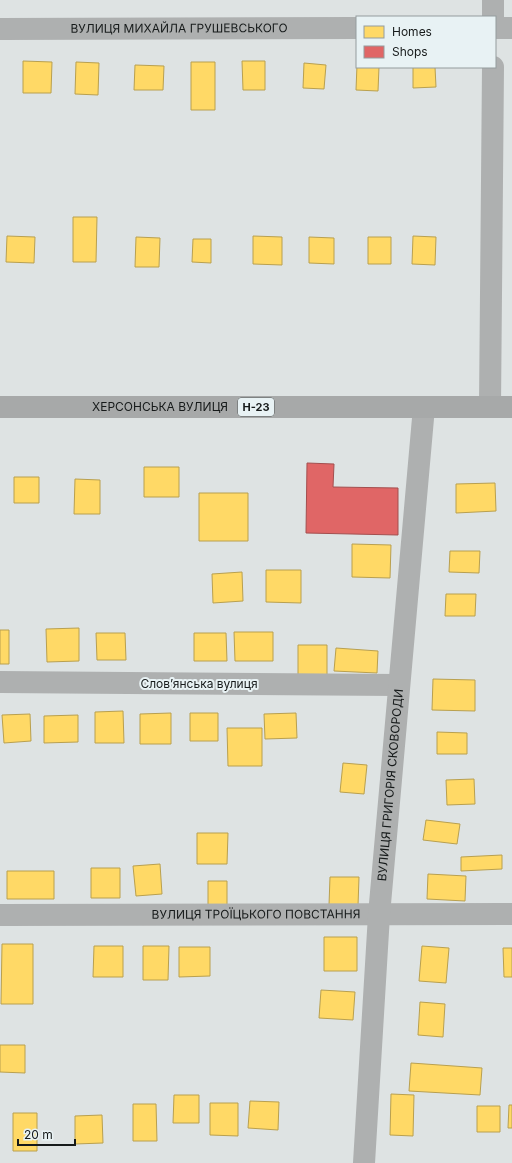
<svg xmlns="http://www.w3.org/2000/svg" width="512" height="1163" font-family="Inter,sans-serif">
	<rect width="100%" height="100%" fill="#dee3e3"/>
	<path fill="#ffd966" stroke="#b9a04f" d="M23,61L52,62L51,93H23Z
		M242,61H265V90H243Z
		M76,62L99,63L98,95L75,94Z
		M191,62H215V110H191Z
		M304,63L326,65L324,89L303,88Z
		M135,65L164,66L163,90H134Z
		M357,65V67H379L378,91L356,90Z
		M413,67H435L436,87L413,88Z
		M73,217H97L96,262H73Z
		M7,236L35,237L34,263L6,262Z
		M253,236L282,237V265L253,264Z
		M413,236L436,237L435,265L412,264Z
		M136,237L160,238L159,267H135Z
		M309,237L334,238V264L309,263Z
		M368,237H391V264H368Z
		M193,239H211V263L192,262Z
		M144,467H179V497H144Z
		M14,477H39V503H14Z
		M75,479L100,480V514H74Z
		M495,483L496,511L456,513V484Z
		M199,493H248V541H199Z
		M352,544L391,545L390,578L352,577Z
		M450,551H480L479,573L449,572Z
		M266,570H301V603L266,602Z
		M242,572L243,601L213,603L212,574Z
		M446,594H476L475,616H445Z
		M79,628V661L47,662L46,629Z
		M0,630H9V664H0Z
		M234,632H273V661H235Z
		M96,633H125L126,660H97Z
		M194,633H226L227,661H194Z
		M298,645H327V679H298Z
		M336,648L378,651L377,673L334,671Z
		M433,679L475,680V711L432,710Z
		M123,711L124,743H95V712Z
		M171,713V744H140V714Z
		M190,713H218V741H190Z
		M296,713L297,738L265,739L264,714Z
		M30,714L31,741L4,743L2,715Z
		M78,715V742L44,743V716Z
		M227,728H262V766H228Z
		M437,732L467,733V754H437Z
		M343,763L367,765L364,794L340,792Z
		M474,779L475,804L447,805L446,780Z
		M426,820L460,824L457,844L423,840Z
		M197,833H228L227,864H197Z
		M502,855V869L461,871V857Z
		M160,864L162,894L136,896L133,866Z
		M91,868H120V898H91Z
		M7,871H54V899H7Z
		M428,874L466,876L465,901L427,899Z
		M330,877H359L358,906L329,905Z
		M208,881H227V908H208Z
		M324,937H357V971H324Z
		M2,944H33V1004H1Z
		M94,946H123V977H93Z
		M143,946H169L168,980H143Z
		M422,946L449,948L446,983L419,981Z
		M179,947H210V976L179,977Z
		M503,948H512V977H504Z
		M321,990L355,992L353,1020L319,1018Z
		M420,1002L445,1004L443,1037L418,1035Z
		M0,1045H25V1073L0,1072Z
		M411,1063L482,1068L480,1095L409,1091Z
		M391,1094L414,1095L413,1136L390,1135Z
		M174,1095H199V1123H173Z
		M250,1101L279,1102L278,1130L248,1128Z
		M210,1103H238V1136L210,1135Z
		M133,1104H156L157,1141H133Z
		M509,1105H512V1128H508Z
		M477,1106H500V1132H477Z
		M13,1113H37V1151H13Z
		M102,1115L103,1143L75,1144V1116Z"/>
	<path fill="#e06666" stroke="#a34f4f" d="M307,463L334,464L333,487L398,488V535L306,533Z"/>
	<g fill="none" stroke-linecap="round" stroke-linejoin="round">
		<g stroke="#aeb0b0" stroke-width="22">
			<path d="M493,17V0"/>
			<path d="M495,28H512"/>
			<path id="s1" d="M0,29L357,28"/>
			<path d="M490,407L493,67"/>
			<path d="M0,682L398,685"/>
			<path id="s2" d="M0,915L512,914"/>
			<path id="s3" d="M364,1163L379,915L424,407"/>
		</g>
		<path stroke="#a7a9a9" stroke-width="22" id="s4" d="M0,407H512"/>
	</g>
	<g text-anchor="middle" stroke-width="4" stroke-linejoin="round" paint-order="stroke">
		<rect fill="#e8f2f4" stroke="#555b5b" stroke-width="1" x="238" y="398" width="36" height="18" rx="3"/>
		<g font-size="11" font-weight="bold" fill="#161a1a">
			<text x="256" y="411">Н-23</text>
		</g>
		<g font-size="12" fill="#161a1a" stroke="#e8f2f4">
			<text dy="4" stroke="none"><textPath href="#s1" startOffset="179">ВУЛИЦЯ МИХАЙЛА ГРУШЕВСЬКОГО</textPath></text>
			<text dy="4" stroke="none"><textPath href="#s4" startOffset="160">ХЕРСОНСЬКА ВУЛИЦЯ</textPath></text>
			<text x="199" y="688">Словʼянська вулиця</text>
			<text dy="4" stroke="none"><textPath href="#s3" startOffset="379">ВУЛИЦЯ ГРИГОРІЯ СКОВОРОДИ</textPath></text>
			<text dy="4" stroke="none"><textPath href="#s2" startOffset="256">ВУЛИЦЯ ТРОЇЦЬКОГО ПОВСТАННЯ</textPath></text>
		</g>
	</g>
	<rect x="356" y="16" width="140" height="52" fill="#e8f2f4" stroke="#949c9d"/>
	<rect x="364" y="26" width="20" height="12" fill="#ffd966" stroke="#949c9d"/>
	<text x="392" y="36" font-size="12" fill="#161a1a">Homes</text>
	<rect x="364" y="46" width="20" height="12" fill="#e06666" stroke="#949c9d"/>
	<text x="392" y="56" font-size="12" fill="#161a1a">Shops</text>
	<path d="M18 1139v6h57v-6" fill="none" stroke="#161a1a" stroke-width="2"/>
	<text x="24" y="1139" font-size="12" fill="#161a1a" stroke="#e8f2f4" stroke-width="3" paint-order="stroke">20 m</text>
</svg>
